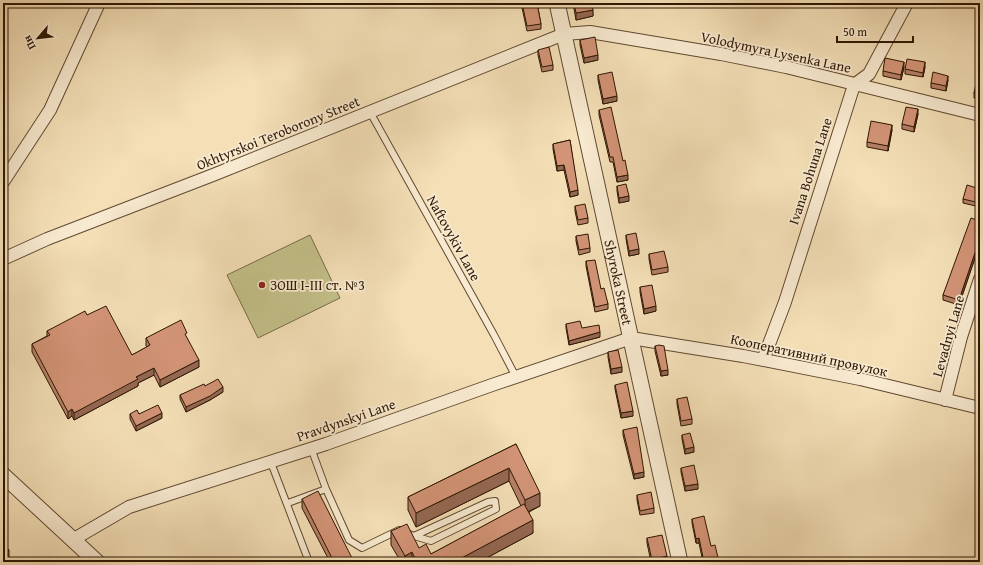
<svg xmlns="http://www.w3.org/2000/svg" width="983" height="565" font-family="'Gentium Book Plus',serif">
	<rect width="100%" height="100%" fill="#f4dfb7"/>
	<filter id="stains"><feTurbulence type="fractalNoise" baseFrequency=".005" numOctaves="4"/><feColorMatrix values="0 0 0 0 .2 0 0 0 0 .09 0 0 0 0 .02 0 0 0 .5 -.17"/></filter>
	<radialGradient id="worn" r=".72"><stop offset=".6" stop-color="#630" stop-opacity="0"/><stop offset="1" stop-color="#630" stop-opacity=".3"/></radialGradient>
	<path fill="#c3c089" stroke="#786c46" d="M310,235L340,298L258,338L227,275Z"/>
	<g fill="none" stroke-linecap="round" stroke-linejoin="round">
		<g stroke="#604930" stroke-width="8">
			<path id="service" d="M370,112L494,335L516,377
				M311,448L326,489
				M270,460L309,562
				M288,503L326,489L349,540L362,548L399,530L414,536L488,502L495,501L496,509L431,541L414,536"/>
		</g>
		<g stroke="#604930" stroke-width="14">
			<path id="minor" d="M3,182L50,110L99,3
				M3,259L47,239L213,175L564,34L590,32L721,54L786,67L980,115
				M763,360L785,302L854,85L869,74L907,3
				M945,400L961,337L980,279
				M74,539L129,507L326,444L492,385L631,338L743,356L860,379L980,408"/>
		</g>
		<g stroke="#604930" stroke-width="17">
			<g id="tertiary">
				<path id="s1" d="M557,3L680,562"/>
				<path d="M3,475L97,562"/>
			</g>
		</g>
		<use href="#service" stroke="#f8ead0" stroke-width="6"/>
		<use href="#minor" stroke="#f8ead0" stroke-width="12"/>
		<use href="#tertiary" stroke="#f8ead0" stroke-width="15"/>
	</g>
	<path fill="#b57f66" stroke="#2e1703" d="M521,3H537L541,24V29L527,31Z
		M573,3H592L593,16L576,20Z
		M580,40L598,60L584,63L580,45Z
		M538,50L553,65V70L542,72L538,55Z
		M904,67L901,80L883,76V71Z
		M925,67L923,77L905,74V69Z
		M598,75L617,101L603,104L598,80Z
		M980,78V99L974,98V93Z
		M948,80L946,91L931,88V83Z
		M599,110L623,161L628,180L617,182L613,162H610L599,115Z
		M918,114L914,132L902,129V124Z
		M892,130L888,151L867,147V142Z
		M570,140L578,195L570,197L564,170L557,171L553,149V144Z
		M617,186L629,201L619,203L617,191Z
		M980,189V209V207L963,203V199Z
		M575,206L588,218V223L578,225L575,211Z
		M980,221V246H979L959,305L943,300V295Z
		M626,235L639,254L629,256L626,239Z
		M576,236L590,248V252L579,255L576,241Z
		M649,254L668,267V272L652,275L649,259Z
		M586,261L601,289L608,304V309L595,312L586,266Z
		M640,287L656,311L644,314L640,292Z
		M87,315L132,355L147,347L146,346V338H187L199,367L160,387L154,375L138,383V386L74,420L72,416L68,419L32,352V344L47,336V331Z
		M566,324L600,337L569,345L566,328Z
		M980,324V343H977V338Z
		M655,346L668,375L661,376L655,351Z
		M608,352L622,372L611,374L608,357Z
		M615,385L633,416L621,418L615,389Z
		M205,386L223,392L210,400L186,412L180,399V395Z
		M677,399L692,419V424L681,426L677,404Z
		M130,414H139L162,418L136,431L130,419Z
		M623,430L644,477L634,479L623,435Z
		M682,435L694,452L685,454L682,439Z
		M516,444L540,506L529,512L533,533L479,562H401L391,545V531L419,548L431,554L521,506L509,481L416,527L408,510V497Z
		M681,468L698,489L685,491L681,472Z
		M637,495L654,508V513L640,515L637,500Z
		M302,499L354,562H330L302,508Z
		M692,519L711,546L719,562H703L699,543H696L692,523Z
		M647,538L667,561L664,562H651L647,543Z"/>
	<path fill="#946853" stroke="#2e1703" d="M593,10V16L576,20V13Z
		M598,55V60L584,63V58Z
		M904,62V67L901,80V75Z
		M925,62V67L923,77V73Z
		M948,76V80L946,91V86Z
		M617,96V101L603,104V99Z
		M918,109V114L914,132V127Z
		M892,125V130L888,151V146Z
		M564,165V170L557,171V166Z
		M628,175V180L617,182V177Z
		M578,190V195L570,197V192Z
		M629,196V201L619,203V198Z
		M979,241V246L959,305V300Z
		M639,249V254L629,256V251Z
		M656,306V311L644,314V309Z
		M600,332V337L569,345V341Z
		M199,360V367L160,387V380Z
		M622,367V372L611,374V369Z
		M154,368V375L138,383V386L74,420V413L136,377Z
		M668,370V375L661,376V371Z
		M223,387V392L210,400L186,412V407Z
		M72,409V416L68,419V412Z
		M633,411V416L621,418V413Z
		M162,413V418L136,431V426Z
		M694,447V452L685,454V449Z
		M509,468V481L416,527V513Z
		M644,472V477L634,479V474Z
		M698,484V489L685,491V486Z
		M540,493V506L525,513V500Z
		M533,520V533L479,562H454Z
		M699,538V543H696V539Z
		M9,550V559L6,562H3V555Z
		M412,552V562H405V556Z
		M667,556V561L664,562H652V560Z"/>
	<path fill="#d39477" stroke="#2e1703" d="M522,3H537L541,24L527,26Z
		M574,3H592L593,10L576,13Z
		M595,37L598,55L584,58L580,40Z
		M549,47L553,65L542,67L538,50Z
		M885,58L904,62L901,75L883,71Z
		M907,59L925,62L923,73L905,69Z
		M612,72L617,96L603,99L598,75Z
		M933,72L948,76L946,86L931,83Z
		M977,78H980V94L974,93Z
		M611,107L623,161L625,160L628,175L617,177L613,157H610L599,110Z
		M906,107L918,109L914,127L902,124Z
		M871,121L892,125L888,146L867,142Z
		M570,140L578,190L570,192L564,165L557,166L553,144Z
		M626,184L629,196L619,198L617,186Z
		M967,185L980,189V203L963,199Z
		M585,204L588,218L578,220L575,206Z
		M971,218L980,221V241H979L959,300L943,295Z
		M636,233L639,249L629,251L626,235Z
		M588,234L590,248L579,250L576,236Z
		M664,251L668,267L652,270L649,254Z
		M595,260L601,289L604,288L608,304L595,307L586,261Z
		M652,285L656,306L644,309L640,287Z
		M106,306L132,355L150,345L146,338L181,320L187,333L185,334L199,360L160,380L154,368L136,377L138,379L74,413L72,409L68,412L32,344L50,335L47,331L85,311L87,315Z
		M580,321L582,328L599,325L600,332L569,341L566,324Z
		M980,324V339L977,338Z
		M659,345L664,346L668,370L661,371L655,346Z
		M618,350L622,367L611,369L608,352Z
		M218,379L223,387L210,396L186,407L180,395L204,384L205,386Z
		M627,382L633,411L621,413L615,385Z
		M687,397L692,419L681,421L677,399Z
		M158,405L162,413L136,426L130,414L137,410L139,414Z
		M637,427L644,472L634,474L623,430Z
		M690,433L694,447L685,449L682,435Z
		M516,444L540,493L525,500L509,468L416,513L408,497Z
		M694,465L698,484L685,486L681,468Z
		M318,491L354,562H334L302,499Z
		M651,492L654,508L640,511L637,495Z
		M524,504L533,520L454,562H417L412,552L405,556L391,531L407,524L419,548L426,544L431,554Z
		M704,516L711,546L715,545L719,562H704L699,538L696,539L692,519Z
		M662,535L667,556L652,560L647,538Z
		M3,543L9,550L3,555Z"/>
	<circle fill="#8f2418" stroke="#f8ead0" stroke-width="1.5" cx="262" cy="285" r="4"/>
	<g text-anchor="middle" stroke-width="3.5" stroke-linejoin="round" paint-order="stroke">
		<g font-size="14" fill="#2e1703" stroke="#f8ead0">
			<text transform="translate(776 52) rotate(12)" y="5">Volodymyra Lysenka Lane</text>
			<text transform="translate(278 133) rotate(-22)" y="5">Okhtyrskoi Teroborony Street</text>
			<text transform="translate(810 171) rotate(-72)" y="5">Ivana Bohuna Lane</text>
			<text transform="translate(454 238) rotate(61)" y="5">Naftovykiv Lane</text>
			<text dy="5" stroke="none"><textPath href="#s1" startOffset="286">Shyroka Street</textPath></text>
			<text transform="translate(948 336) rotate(-74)" y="5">Levadnyi Lane</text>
			<text transform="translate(809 355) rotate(12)" y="5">Кооперативний провулок</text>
			<text transform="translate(346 420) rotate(-19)" y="5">Pravdynskyi Lane</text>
		</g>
		<g font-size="14" fill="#2e1703" stroke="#f8ead0" text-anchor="start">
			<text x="270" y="290">ЗОШ І-ІІІ ст. №3</text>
		</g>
	</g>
	<rect width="983" height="565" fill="none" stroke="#f4dfb7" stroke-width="16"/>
	<rect x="4" y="4" width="975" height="557" fill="none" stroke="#2e1703" stroke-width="2"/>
	<rect x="8" y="8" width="967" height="549" fill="none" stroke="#2e1703"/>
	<g transform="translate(38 38) rotate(242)" stroke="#f8ead0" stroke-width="3" paint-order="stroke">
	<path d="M0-3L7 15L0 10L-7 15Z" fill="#2e1703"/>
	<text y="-6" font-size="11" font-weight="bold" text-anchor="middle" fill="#2e1703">Пн</text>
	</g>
	<path d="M837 36v6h76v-6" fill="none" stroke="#2e1703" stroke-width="2"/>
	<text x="843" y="36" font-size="12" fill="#2e1703" stroke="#f8ead0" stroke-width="3" paint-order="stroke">50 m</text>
	<rect width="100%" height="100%" filter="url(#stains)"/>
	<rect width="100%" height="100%" fill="url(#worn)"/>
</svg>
